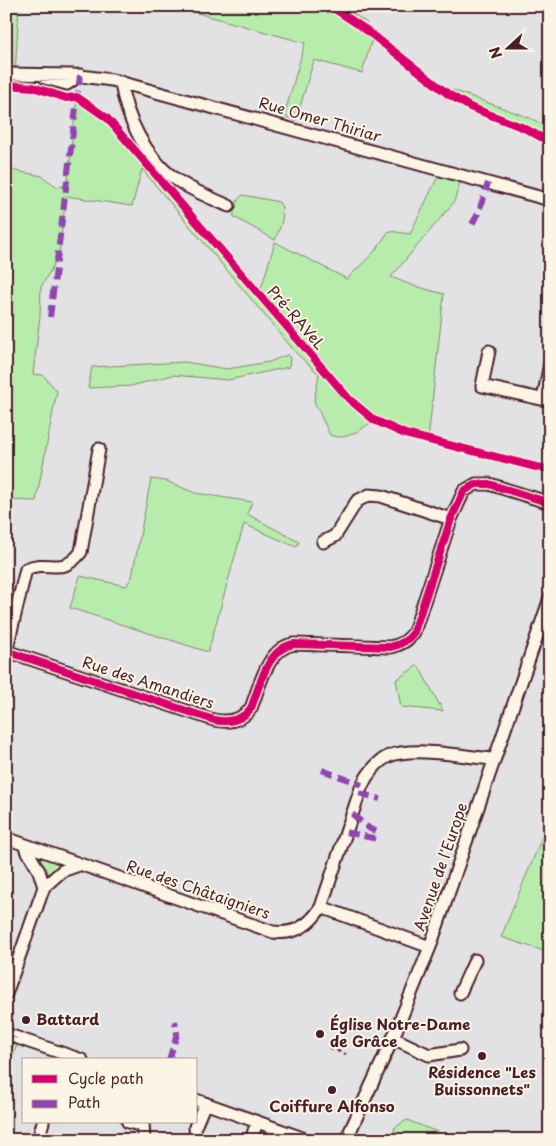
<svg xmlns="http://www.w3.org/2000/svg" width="556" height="1146" font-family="'Playpen Sans',sans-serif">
	<rect width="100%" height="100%" fill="#e2e1e4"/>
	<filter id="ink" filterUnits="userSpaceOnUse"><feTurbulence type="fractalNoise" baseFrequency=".02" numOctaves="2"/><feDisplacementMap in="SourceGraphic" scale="10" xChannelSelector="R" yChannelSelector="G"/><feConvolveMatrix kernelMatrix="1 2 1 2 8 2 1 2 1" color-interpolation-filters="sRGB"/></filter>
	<g filter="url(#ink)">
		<path fill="#b8ecad" stroke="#81866c" d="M6,6H19L15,74H6Z
			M172,6H342L367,23L365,30L373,36L362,73L314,60L296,120L284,116L305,43Z
			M453,90L530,118L550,128V142C518,122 481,113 448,94Z
			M77,97L112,124L115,121L160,174L167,178L171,187L261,289L275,242L347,279L374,252L389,231L410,234L441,170L462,176L454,202L391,277L411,285L444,294L428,440L405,434L375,420C360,429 347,442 330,435L314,401L319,374L297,354L142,169L132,206L66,196L59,254H56L53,266L41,287L40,316L33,374L43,375L57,391L36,501L6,500V169L42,176L57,187L67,186Z
			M243,195L279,202C287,214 280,227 275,240L234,217C233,210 236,199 243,195Z
			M287,355L290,358L289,367L228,380L173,375L131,386L88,388L92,367L185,362L227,369L269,362Z
			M151,479L166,481L195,493L252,502L247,514L299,542L296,547L244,524L208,652L70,608L80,576L126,586L132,577Z
			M418,665L443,711L401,707L396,680Z
			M550,818V953L501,937Z
			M37,855L62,862L63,866L48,877Z
			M6,1041L17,1045L6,1073Z
			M407,1120L457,1140H396L394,1128Z"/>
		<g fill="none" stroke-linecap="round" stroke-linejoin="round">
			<g stroke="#4a1f2b" stroke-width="15">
				<path id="minor" d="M6,74L73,75L112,80L550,200
					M45,78L67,84L80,75
					M121,82C125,116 146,158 174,178C190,190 211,198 229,206
					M489,351L482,386L550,401
					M543,399L550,363
					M323,542L335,536L357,501L369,495L381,496L451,519
					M6,651L214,720C229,723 242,721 251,708C260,686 267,648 294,644L390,647C401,645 408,641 414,632L451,519L464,491L476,484H489L550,503
					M6,652L26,569C49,558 61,578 81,552L99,449
					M6,838L273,932C294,935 310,925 321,907L361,788C366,776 376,762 389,756C414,746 465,757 493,759
					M44,887L62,871L79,865
					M321,907L430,947
					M460,993L475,960
					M6,994L44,887L39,871L24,845
					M6,1034L82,1060
					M393,1038L429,1055L460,1050
					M196,1100L308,1140
					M128,1122L143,1126
					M143,1122L144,1140
					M38,1140L43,1122
					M196,1140L195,1127L205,1103
					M251,1140L257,1122
					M346,1140L393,1038L430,947L550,598"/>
			</g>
			<path stroke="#4a1f2b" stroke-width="2" stroke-dasharray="4 4" stroke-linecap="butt" d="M329,1048L346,1054"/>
			<use href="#minor" stroke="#fcf5e5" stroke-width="11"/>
			<path stroke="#8e44ad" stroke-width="6" stroke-dasharray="12 6" stroke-linecap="butt" d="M472,224L478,214L488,183
				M50,317L80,75
				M322,770L362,785
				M359,793L380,799
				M352,814L370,829L378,832
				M346,832L381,840
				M6,1054L14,1037
				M169,1060L177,1034L175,1021"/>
			<g stroke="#fcf5e5" stroke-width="11">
				<path id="cycleway" d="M330,6L365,29L448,94L470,107L524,128L550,142
					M6,85L33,87L66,98L77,97L107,118L349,399L374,420L405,434L536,467L550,469
					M6,651L214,720C229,723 242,721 251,708C260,686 267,648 294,644L390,647C401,645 408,641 414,632L451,519L464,491L476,484H489L550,503"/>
			</g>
			<use href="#cycleway" stroke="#d6006c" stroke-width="8"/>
		</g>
	</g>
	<g fill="#4a1f2b" stroke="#fcf5e5" stroke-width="2">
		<circle cx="26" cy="1020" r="5"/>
		<circle cx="320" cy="1034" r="5"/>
		<circle cx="482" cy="1056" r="5"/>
		<circle cx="332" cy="1090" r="5"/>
	</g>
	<g text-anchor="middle" stroke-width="4" stroke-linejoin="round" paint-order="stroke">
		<g font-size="15" fill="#4a1f2b" stroke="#fcf5e5">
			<text transform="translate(320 120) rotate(16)" y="5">Rue Omer Thiriar</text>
			<text transform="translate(296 318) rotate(49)" y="5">Pré-RAVeL</text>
			<text transform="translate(148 683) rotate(18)" y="5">Rue des Amandiers</text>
			<text transform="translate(441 867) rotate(-71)" y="5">Avenue de l'Europe</text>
			<text transform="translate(198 890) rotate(19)" y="5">Rue des Châtaigniers</text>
		</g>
		<g font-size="15" font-weight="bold" fill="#4a1f2b" stroke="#fcf5e5" text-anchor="start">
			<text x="36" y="1025">Battard</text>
			<text x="330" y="1030">Église Notre-Dame<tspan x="330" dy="17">de Grâce</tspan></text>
			<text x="482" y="1078" text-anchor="middle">Résidence "Les<tspan x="482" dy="17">Buissonnets"</tspan></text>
			<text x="332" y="1112" text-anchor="middle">Coiffure Alfonso</text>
		</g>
	</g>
	<rect width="556" height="1146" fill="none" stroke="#fcf5e5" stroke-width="25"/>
	<rect x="12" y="12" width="531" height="1121" fill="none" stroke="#4a1f2b" stroke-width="2" filter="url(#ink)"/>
	<rect x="22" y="1058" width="175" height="65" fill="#fcf5e5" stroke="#b59f9b"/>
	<rect x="32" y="1075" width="25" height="8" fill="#d6006c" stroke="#b59f9b"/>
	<text x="68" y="1084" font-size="15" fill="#4a1f2b">Cycle path</text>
	<rect x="32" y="1100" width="25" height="8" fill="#8e44ad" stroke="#b59f9b"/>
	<text x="68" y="1108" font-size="15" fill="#4a1f2b">Path</text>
	<g transform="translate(508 48) rotate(249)" stroke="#fcf5e5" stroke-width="4" paint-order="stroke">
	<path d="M0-4L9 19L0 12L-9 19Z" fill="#4a1f2b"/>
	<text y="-8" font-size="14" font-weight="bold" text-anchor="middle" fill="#4a1f2b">N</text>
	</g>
</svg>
